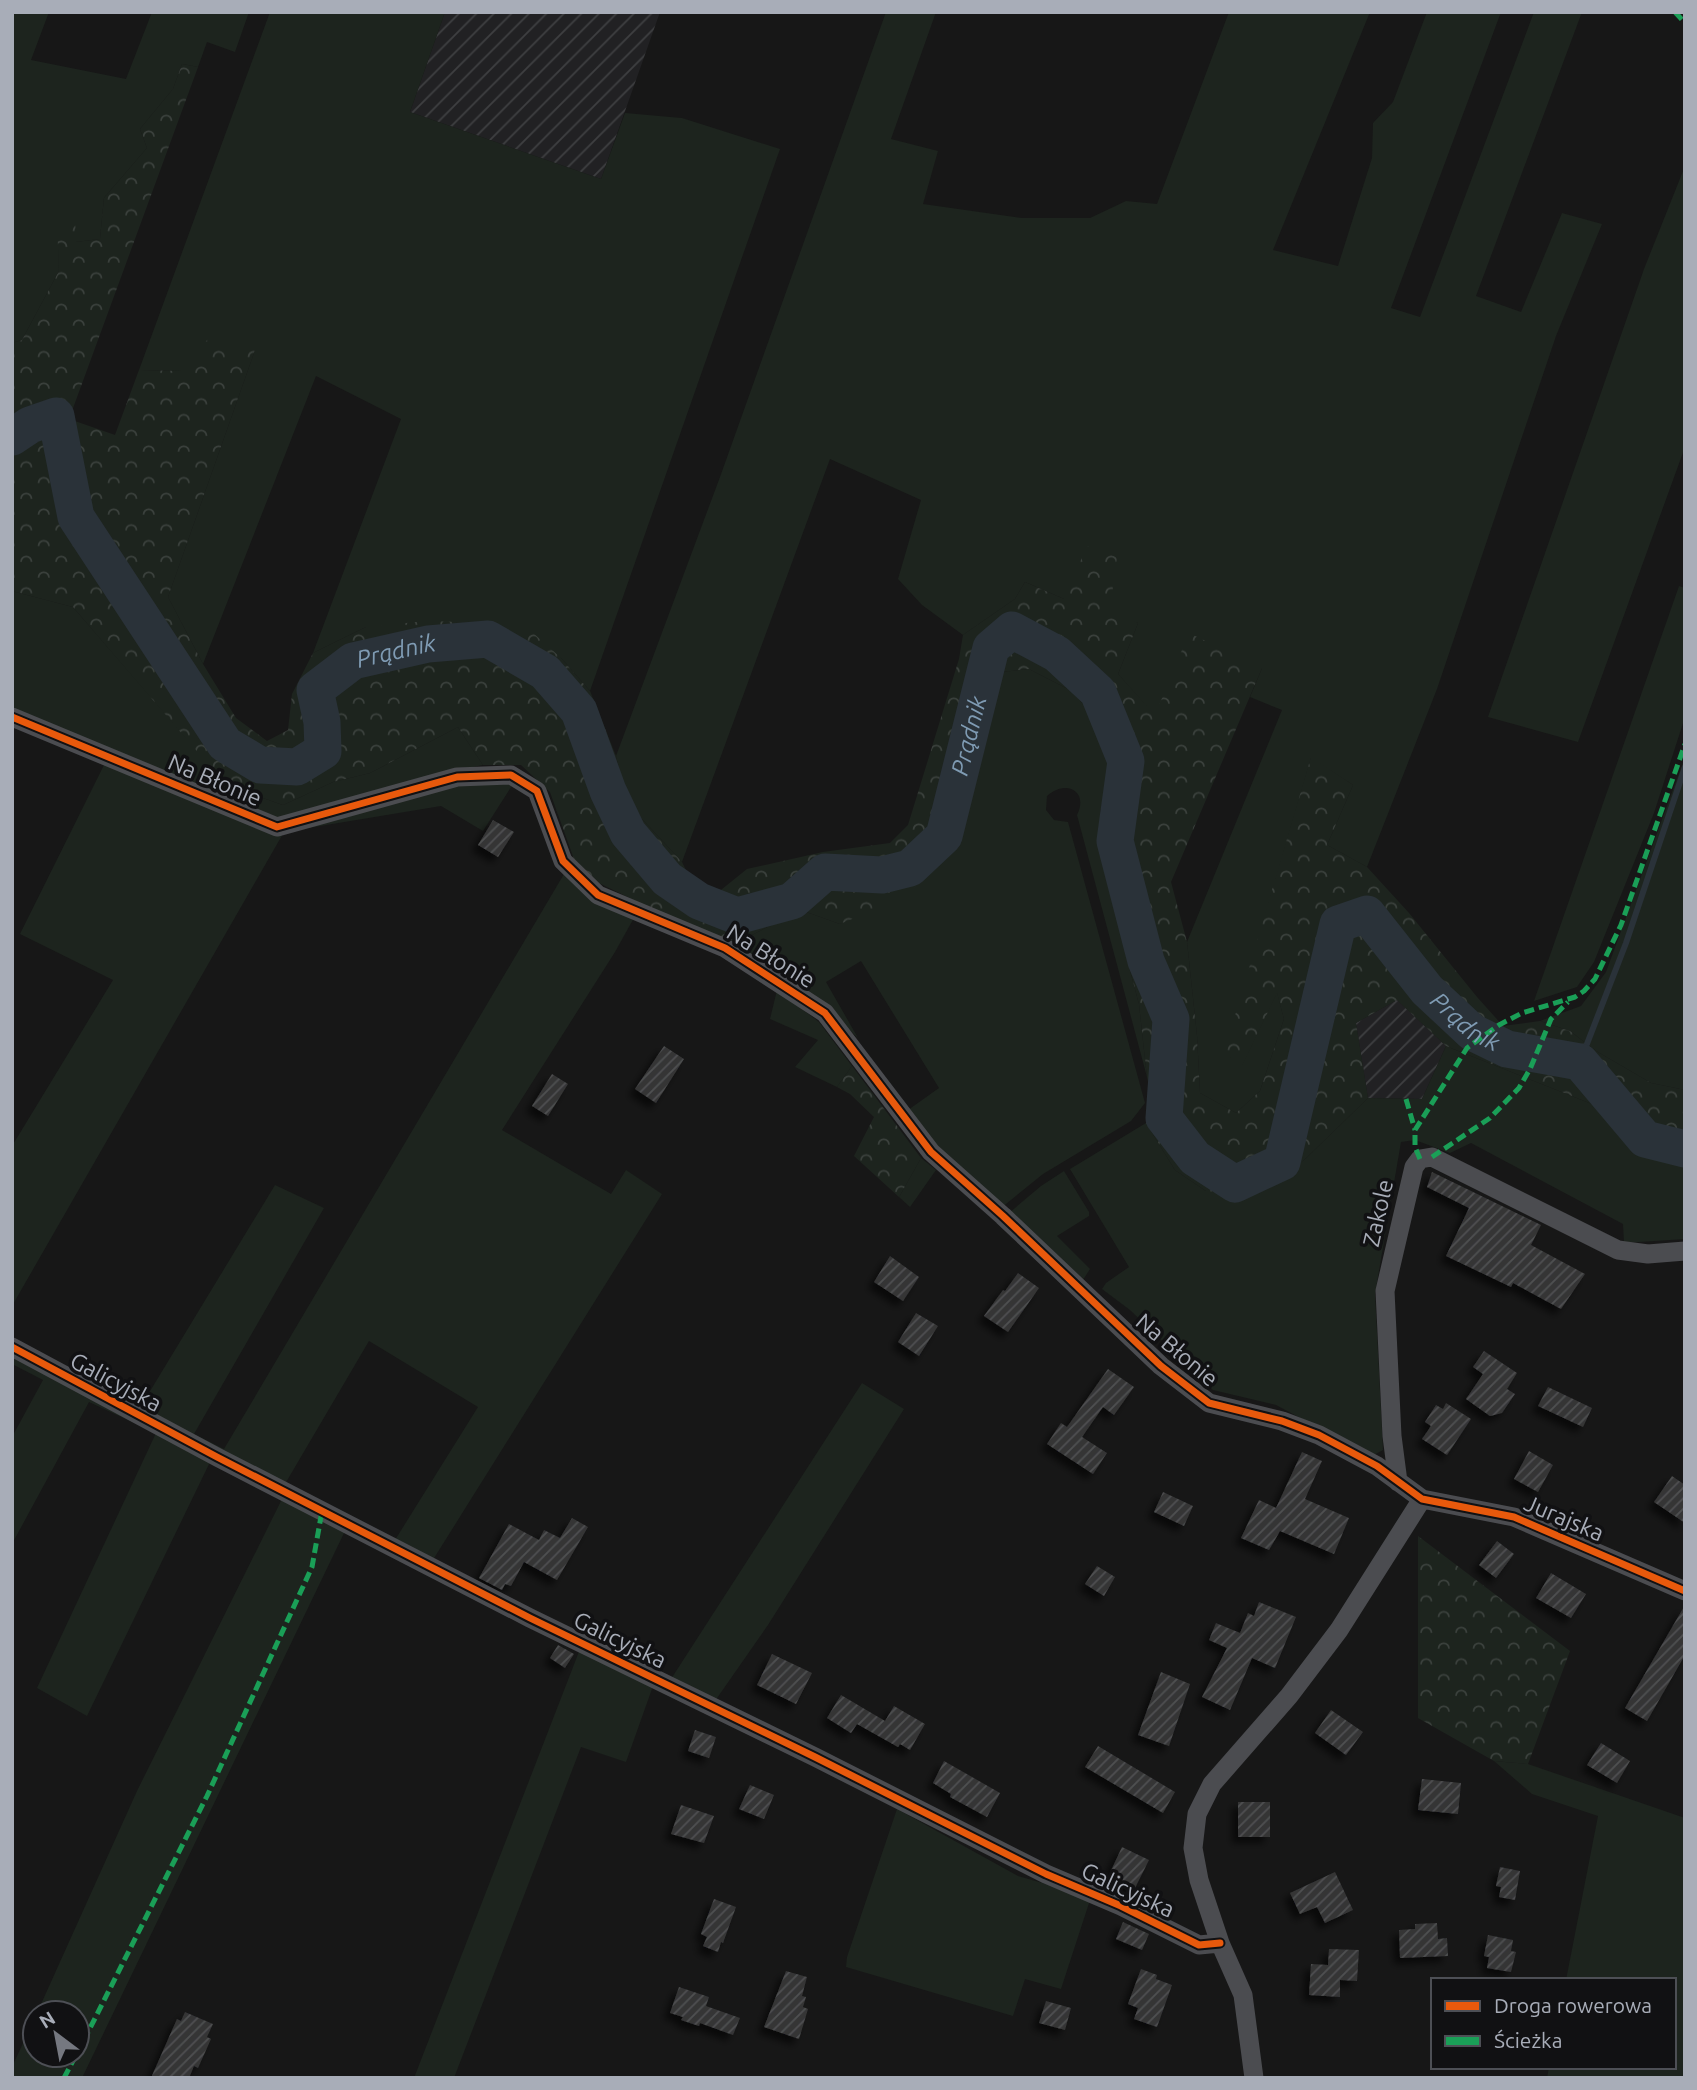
<svg xmlns="http://www.w3.org/2000/svg" width="1697" height="2090" font-family="Ubuntu,sans-serif">
	<defs>
		<pattern id="industrial-furrows" width="10" height="10" patternUnits="userSpaceOnUse" patternTransform="scale(1.75)"><rect width="10" height="10" fill="#212123"/><path d="M-1 1l2-2M0 10L10 0M9 11l2-2" fill="none" stroke="#3e3f41"/></pattern>
		<pattern id="forest-crowns" width="20" height="18" patternUnits="userSpaceOnUse" patternTransform="scale(1.75)"><rect width="20" height="18" fill="#1d241e"/><path d="M2 6a3 3 0 1 1 6 0M12 15a3 3 0 1 1 6 0" fill="none" stroke="#3b413d"/></pattern>
		<pattern id="building-hatch" width="6" height="6" patternUnits="userSpaceOnUse" patternTransform="scale(1.75)"><rect width="6" height="6" fill="#353536"/><path d="M-1 1l2-2M0 6l6-6M5 7l2-2" fill="none" stroke="#4f5051"/></pattern>
		<filter id="shadow"><feDropShadow dx="-6" dy="6" stdDeviation="3.5" flood-color="#0009"/></filter>
	</defs>
	<rect width="100%" height="100%" fill="#171717"/>
	<path fill="url(#industrial-furrows)" d="M445,12H660L601,179L410,112Z
		M1397,1000L1446,1046L1422,1099L1368,1098L1356,1023Z"/>
	<path fill="#1d241e" d="M12,12H49L31,60L126,79L152,12H249L235,52L207,42L198,67L182,64L173,89L140,129L147,148L104,198L100,239L76,242L58,222L59,271L22,340L12,343Z
		M270,12H445L410,112L601,179L625,113L682,118L780,149L590,691L561,658L366,627L313,653L401,419L316,376L203,664L168,597L255,350L180,371L139,370Z
		M886,12H936L891,139L938,151L923,204L1022,218H1090L1126,201L1157,204L1229,12H1370L1273,250L1338,266L1372,158L1373,123L1393,102L1427,12H1501L1391,308L1420,317L1534,12H1582L1476,296L1521,312L1562,213L1602,224L1556,336L1437,689L1367,867L1327,845L1353,785L1311,758L1225,1053L1242,1065L1277,992L1284,1019L1260,1091L1236,1113L1200,1093L1197,1036L1187,942L1282,710L1250,697L1262,668L1155,716L1118,674L1138,623L1064,599L1025,582L1015,599L963,635L922,605L898,579L921,500L830,459L682,862L627,803L616,756L720,477Z
		M1685,166V447L1578,742L1488,717L1644,269Z
		M1679,586L1685,588V717L1654,813L1594,962L1577,987L1534,1001Z
		M12,591L73,607L227,785L283,805L333,782L370,773L458,727L483,765L452,771L281,819L12,708Z
		M1029,669L1072,691L1101,725L1112,764L1100,813L1125,952L1139,1004L1147,1077L1077,815C1089,791 1066,779 1047,796L1046,810L1054,820L1068,822L1145,1103L1131,1121L1043,1174L1001,1208L934,1144L908,1110L939,1088L861,961L826,982L858,1038L810,993L734,944L801,910L840,924L941,857L956,823L965,794L979,717L1000,672Z
		M1685,757V1090L1651,1083L1596,1051L1570,1031L1540,1021L1581,1006L1606,972Z
		M106,761L258,827L458,783L513,784L483,831L441,806L284,832L12,1306V1146L113,980L20,934Z
		M564,874L635,916L615,952L502,1130L611,1194L626,1170L662,1194L431,1563L395,1540L478,1407L369,1341L285,1484L345,1531L82,2078H12V2067L35,2017V2055H77V2013H37L137,1791L282,1499L211,1460L87,1716L37,1688L156,1433L89,1402L12,1544V1437L43,1380L12,1364V1337L141,1406L275,1185L324,1208L194,1434L224,1449Z
		M777,990L819,1022L852,1066L837,1087L795,1067L818,1040L770,1019Z
		M1446,1046L1597,1106L1642,1149L1685,1165V1239L1624,1243L1623,1224L1471,1143L1450,1153L1415,1140L1401,1142L1375,1294L1383,1450L1372,1456L1276,1405L1213,1390L1130,1310L1102,1289L1106,1283L1129,1267L1070,1169L1146,1123L1175,1170L1206,1191L1303,1161L1368,1098L1422,1099Z
		M921,1158L936,1170L910,1207L899,1197Z
		M1064,1171L1089,1212V1216L1057,1236L1090,1269L1081,1283L1009,1213L1041,1186Z
		M862,1383L904,1409L768,1625L715,1701L671,1679Z
		M580,1649L653,1686L626,1762L581,1747L454,2078H414Z
		M1494,1761L1528,1764L1685,1818V2078H1547L1549,2067H1674V1980H1566L1598,1816L1532,1794Z
		M897,1809L1018,1876L1091,1897L1061,1989L1025,1979L1013,2016L846,1967L847,1957Z"/>
	<path fill="url(#forest-crowns)" d="M182,64L198,67L69,419L115,435L139,370L180,371L208,339L255,350L168,597L203,664L236,718L267,741L288,730L292,694L313,653L366,627L426,621L497,623L532,632L561,658L590,691L616,756L627,803L682,862L691,881L716,894L747,869L823,852L890,843L908,825L959,659L963,635L1015,599L1025,582L1064,599L1087,546L1117,557L1110,609L1138,623L1118,674L1155,715L1189,633L1262,668L1171,882L1187,942L1197,1036L1200,1093L1236,1113L1260,1091L1284,1019L1277,993L1242,1066L1224,1053L1311,757L1353,785L1327,845L1367,867L1409,913L1477,997L1503,1026L1540,1021L1570,1031L1596,1051L1651,1083L1685,1090V1165L1642,1149L1597,1106L1446,1046L1397,1000L1356,1023L1368,1098L1303,1161L1277,1182L1252,1196L1206,1191L1175,1170L1146,1123L1153,1104L1147,1077L1139,1004L1125,952L1100,813L1112,764L1101,725L1072,691L1029,669L1000,672L979,717L965,794L956,823L927,880L881,907L840,924L801,910L734,944L681,923L599,883L574,859L550,792L521,765H483L458,727L370,773L333,782L283,805L226,785L73,607L12,591V343L22,340L59,271L57,222L75,216L76,242L100,239L104,198L147,148L140,129L173,89Z
		M852,1066L921,1158L899,1197L854,1156L874,1117L850,1094L837,1087Z
		M1418,1536L1570,1651L1528,1764L1494,1761L1418,1718Z"/>
	<g fill="none" stroke-linecap="round" stroke-linejoin="round">
		<path stroke="#2a3239" stroke-width="6" d="M1580,1062L1626,943L1685,767"/>
		<path stroke="#2a3239" stroke-width="37" id="s1" d="M12,437L30,425L56,416L76,517L225,744L260,765L297,767L323,751L322,722L315,690L353,661L428,644L488,639L545,672L579,711L608,791L628,833L667,879L699,901L737,916L792,901L825,872L882,875L910,868L944,836L991,648L1012,630L1057,654L1098,692L1126,761L1115,841L1146,961L1171,1019L1164,1118L1195,1158L1235,1184L1282,1162L1338,924L1367,914L1427,990L1472,1032L1507,1049L1580,1062L1645,1139L1685,1149"/>
	</g>
	<path fill="url(#building-hatch)" filter="url(#shadow)" d="M493,820L514,832L498,857L478,845Z
		M664,1046L684,1059L656,1103L635,1089Z
		M552,1074L568,1084L548,1116L532,1106Z
		M1432,1172L1541,1225L1531,1245L1585,1274L1561,1309L1513,1283L1511,1287L1446,1256L1469,1208L1427,1187Z
		M890,1256L919,1277L903,1301L874,1282Z
		M1018,1273L1039,1288L1008,1332L984,1316L1003,1290L1005,1291Z
		M916,1313L938,1326L919,1356L898,1342Z
		M1484,1351L1517,1373L1507,1389L1515,1394L1502,1413L1490,1416L1466,1399L1483,1374L1473,1367Z
		M1108,1369L1134,1387L1114,1415L1103,1407L1082,1437L1107,1453L1093,1474L1047,1444L1061,1423L1067,1427Z
		M1548,1387L1592,1408L1583,1427L1538,1406Z
		M1446,1403L1471,1419L1447,1455L1422,1439L1431,1426L1425,1422L1436,1405L1443,1409Z
		M1529,1451L1553,1465L1538,1492L1514,1479Z
		M1302,1452L1322,1461L1305,1499L1349,1518L1334,1554L1280,1531L1269,1550L1241,1538L1259,1500L1276,1508Z
		M1672,1476L1685,1485V1523L1654,1502Z
		M1163,1492L1193,1506L1184,1526L1154,1512Z
		M572,1518L588,1527L557,1580L524,1562L511,1586L505,1584L502,1590L479,1578L509,1524L539,1540L544,1530L560,1538Z
		M1497,1541L1514,1554L1496,1578L1479,1565Z
		M1097,1566L1115,1577L1104,1596L1085,1584Z
		M1551,1573L1586,1594L1571,1618L1536,1598Z
		M1259,1602L1296,1617L1275,1668L1252,1658L1230,1710L1202,1697L1227,1648L1209,1640L1216,1623L1240,1633L1248,1613L1254,1616Z
		M1685,1605V1655L1647,1721L1625,1708Z
		M558,1645L574,1654L565,1668L550,1658Z
		M772,1654L812,1673L796,1704L757,1685Z
		M1161,1672L1190,1684L1169,1746L1138,1735Z
		M841,1695L885,1721L894,1706L925,1724L910,1750L900,1744L898,1747L857,1724L851,1733L827,1718Z
		M1331,1710L1363,1732L1346,1755L1315,1733Z
		M695,1730L716,1737L709,1758L688,1751Z
		M1601,1743L1630,1761L1617,1783L1587,1765Z
		M1098,1746L1175,1792L1163,1813L1085,1767Z
		M944,1761L1000,1793L987,1817L950,1797L951,1794L933,1783Z
		M1422,1779L1461,1783L1458,1814L1418,1810Z
		M750,1785L774,1795L764,1819L739,1809Z
		M1238,1802H1270V1837H1238Z
		M681,1805L714,1816L704,1843L671,1834Z
		M1122,1847L1149,1860L1134,1890L1108,1877Z
		M1500,1867L1520,1871L1515,1900L1499,1897L1501,1887L1496,1886Z
		M1335,1872L1353,1910L1325,1923L1317,1907L1300,1914L1290,1893Z
		M714,1899L736,1907L723,1943L721,1942L718,1952L703,1946L707,1937L701,1934Z
		M1123,1922L1149,1934L1142,1950L1116,1939Z
		M1437,1923L1438,1939L1447,1938L1448,1956L1400,1958L1399,1930L1415,1929V1924Z
		M1488,1935L1513,1940L1511,1951L1516,1952L1511,1972L1487,1968L1489,1957L1484,1956Z
		M1329,1949L1359,1950L1357,1981L1340,1980V1997L1309,1995L1311,1964L1328,1965Z
		M1141,1969L1157,1975L1156,1979L1172,1985L1157,2027L1134,2019L1138,2008L1128,2004Z
		M786,1971L807,1977L802,1996L806,1997L803,2007L808,2009L799,2039L764,2027Z
		M679,1987L709,1997L706,2006L740,2018L733,2035L700,2023L699,2026L681,2020L683,2017L670,2013Z
		M1046,2001L1071,2008L1065,2030L1039,2023Z
		M185,2012L213,2024L207,2037L211,2039L198,2068L194,2066L189,2078H151L177,2019L181,2021Z"/>
	<g fill="none" stroke-linecap="round" stroke-linejoin="round">
		<path stroke="#4b4c50" stroke-width="19" d="M12,717L277,827L457,777L511,775L537,791L563,861L598,895L725,948L825,1013L931,1152L1003,1216L1161,1366L1209,1403L1282,1421L1319,1435L1377,1466L1422,1499L1514,1517L1685,1591
			M12,1347L217,1457L530,1618L815,1757L1046,1874L1121,1906L1199,1945L1220,1943
			M1398,1482L1392,1436L1385,1291L1414,1167L1420,1159L1432,1157L1618,1250L1648,1254L1685,1251
			M1254,2078L1243,1995L1220,1943L1199,1880L1193,1848L1197,1814L1212,1784L1289,1696L1339,1630L1422,1499"/>
		<path stroke="#1a9f57" stroke-width="5" stroke-dasharray="10 5" stroke-linecap="butt" d="M1675,12L1685,23
			M1406,1099L1415,1130
			M1432,1157L1490,1118L1519,1088L1530,1069L1551,1019L1568,1002
			M1420,1159L1415,1147V1130L1467,1048L1499,1025L1522,1013L1575,997L1584,991L1595,979L1621,925L1685,744
			M77,2054L207,1796L312,1567L322,1511
			M64,2078L76,2055"/>
		<g stroke="#111113" stroke-width="11">
			<path id="cycleway" d="M12,717L277,827L457,777L511,775L537,791L563,861L598,895L725,948L825,1013L931,1152L1003,1216L1161,1366L1209,1403L1282,1421L1319,1435L1377,1466L1422,1499L1514,1517L1685,1591
				M12,1347L217,1457L530,1618L815,1757L1046,1874L1121,1906L1199,1945L1220,1943"/>
		</g>
		<use href="#cycleway" stroke="#e8590c" stroke-width="7"/>
	</g>
	<g text-anchor="middle" stroke-width="7" stroke-linejoin="round" paint-order="stroke">
		<g font-size="23" fill="#a8adb8" stroke="#111113">
			<text transform="translate(215 780) rotate(23)" y="8">Na Błonie</text>
			<text transform="translate(771 956) rotate(32)" y="8">Na Błonie</text>
			<text transform="translate(1378 1213) rotate(-77)" y="8">Zakole</text>
			<text transform="translate(1177 1350) rotate(40)" y="8">Na Błonie</text>
			<text transform="translate(116 1382) rotate(28)" y="8">Galicyjska</text>
			<text transform="translate(1564 1518) rotate(23)" y="8">Jurajska</text>
			<text transform="translate(620 1640) rotate(26)" y="8">Galicyjska</text>
			<text transform="translate(1128 1890) rotate(25)" y="8">Galicyjska</text>
		</g>
		<g font-size="24" font-style="italic" fill="#7f9bb3" stroke="#111113">
			<text dy="8" stroke="none"><textPath href="#s1" startOffset="686">Prądnik</textPath></text>
			<text dy="8" stroke="none"><textPath href="#s1" startOffset="1505">Prądnik</textPath></text>
			<text dy="8" stroke="none"><textPath href="#s1" startOffset="2744">Prądnik</textPath></text>
		</g>
	</g>
	<rect width="1697" height="2090" fill="none" stroke="#a8adb8" stroke-width="28"/>
	<rect x="1431" y="1978" width="245" height="91" fill="#111113" stroke="#4d4f55" stroke-width="2"/>
	<rect x="1445" y="2001" width="35" height="10" fill="#e8590c" stroke="#4d4f55" stroke-width="2"/>
	<text x="1494" y="2013" font-size="21" fill="#a8adb8">Droga rowerowa</text>
	<rect x="1445" y="2036" width="35" height="10" fill="#1a9f57" stroke="#4d4f55" stroke-width="2"/>
	<text x="1494" y="2048" font-size="21" fill="#a8adb8">Ścieżka</text>
	<g transform="translate(56 2034) rotate(328)"><circle r="33" fill="#111113" stroke="#4d4f55" stroke-width="2"/>
	<path d="M0-5L12 26L0 18L-12 26Z" fill="#757880"/>
	<text y="-10" font-size="19" font-weight="bold" text-anchor="middle" fill="#a8adb8">N</text>
	</g>
</svg>
